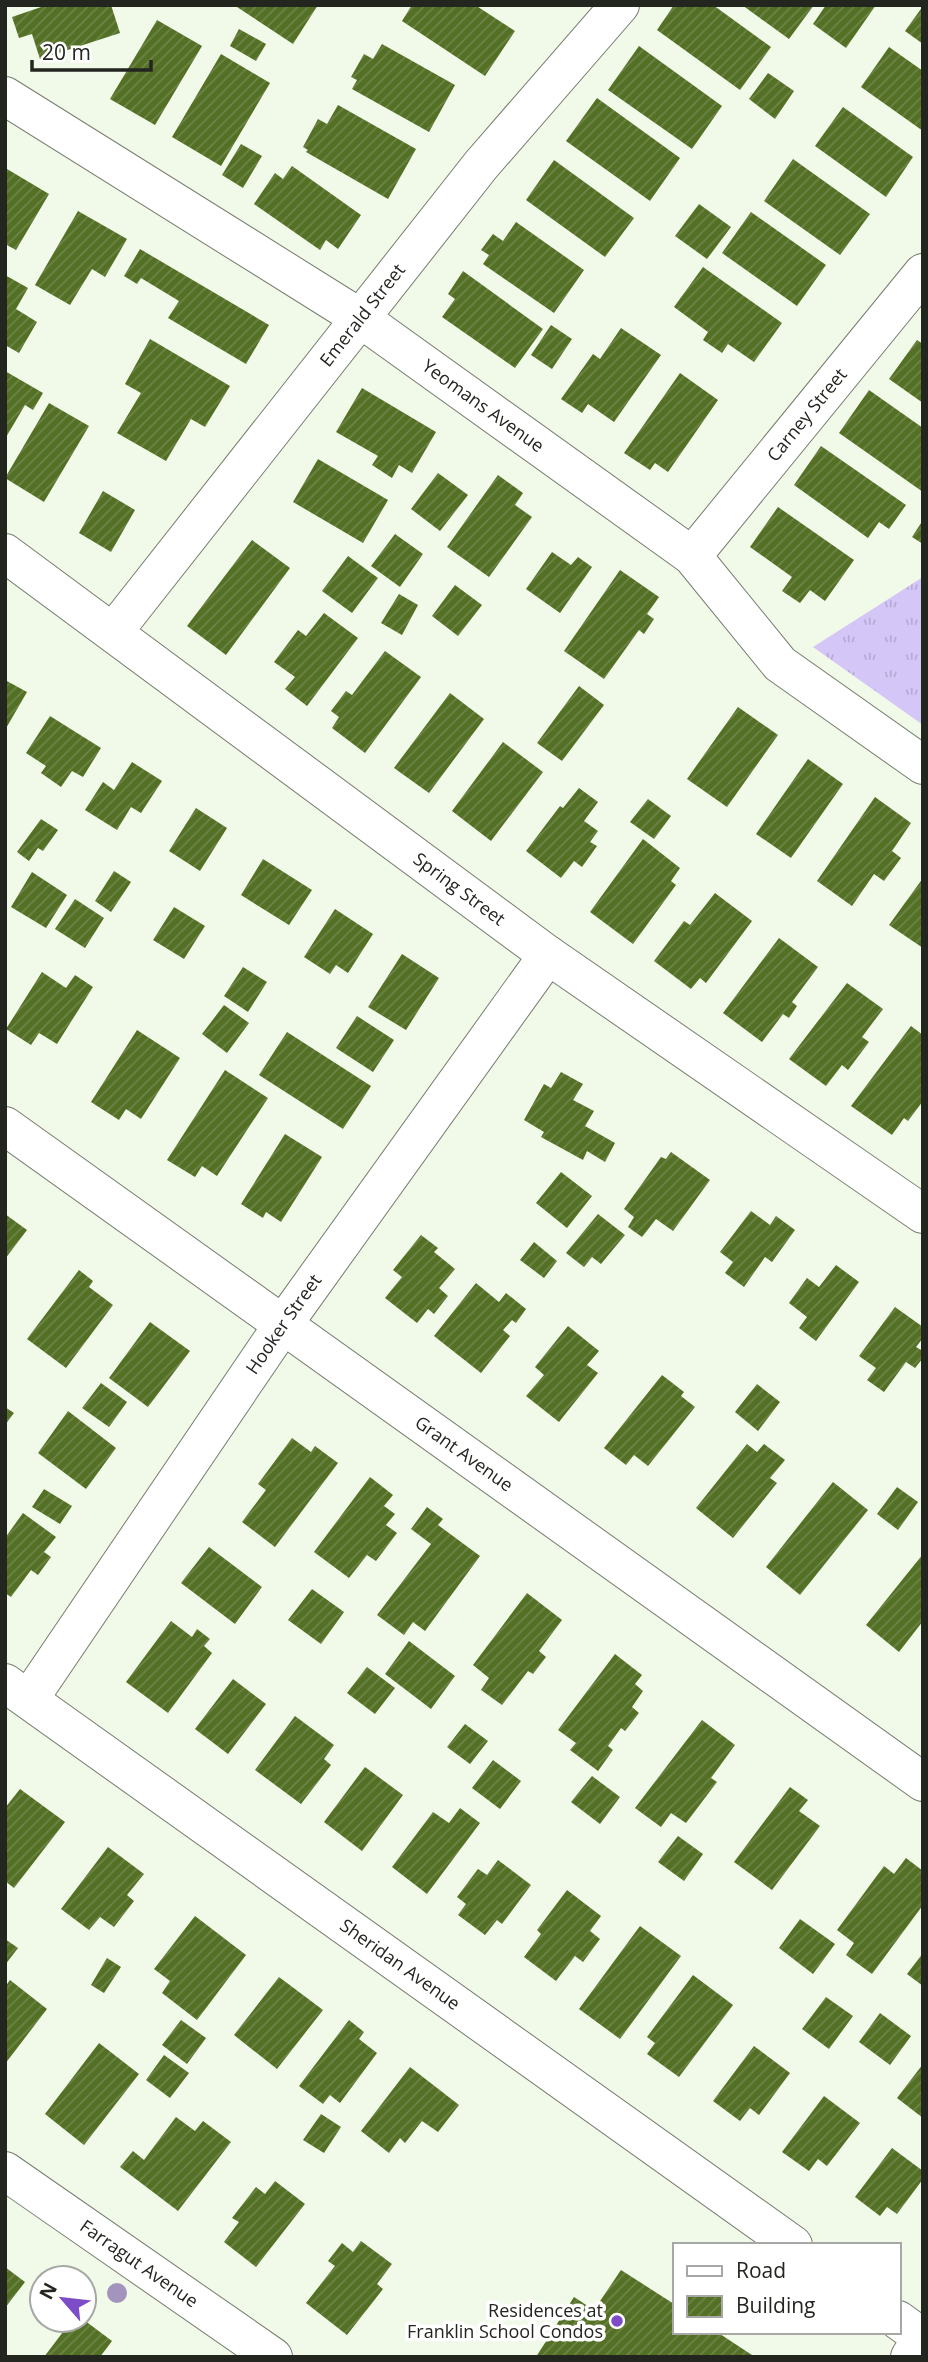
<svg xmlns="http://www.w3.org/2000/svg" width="928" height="2362" font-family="'Open Sans',sans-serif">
	<defs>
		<pattern id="grass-tufts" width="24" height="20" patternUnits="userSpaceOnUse" patternTransform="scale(1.75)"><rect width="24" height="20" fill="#d5c6f8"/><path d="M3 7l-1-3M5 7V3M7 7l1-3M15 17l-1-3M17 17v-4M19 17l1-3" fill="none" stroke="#b7aad4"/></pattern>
		<pattern id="building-hatch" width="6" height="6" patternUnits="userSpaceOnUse" patternTransform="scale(1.75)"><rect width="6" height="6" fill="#537024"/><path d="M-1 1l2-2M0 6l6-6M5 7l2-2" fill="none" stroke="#6e844a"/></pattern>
	</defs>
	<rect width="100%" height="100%" fill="#f1f9e8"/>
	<path fill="url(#grass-tufts)" d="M923,577V725L813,647Z"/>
	<path fill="url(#building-hatch)" d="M47,5H111L120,33L40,59L32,34L19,38L12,17Z
		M234,5H318L293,44Z
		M412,5H475L515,31L485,76L402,21Z
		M674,5H713L771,47L740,90L657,30Z
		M742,5H814L789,39Z
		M826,5H876L846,48L813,24Z
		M923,6V44L905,31Z
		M157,20L202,46L155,125L110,99Z
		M239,29L266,44L256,61L230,46Z
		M382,44L455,85L429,132L352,89L357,80L351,77L364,54L373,59Z
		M639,46L722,106L692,149L608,90Z
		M889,47L923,71V131L861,87Z
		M221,54L270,83L221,166L172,137Z
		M768,73L794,91L775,119L749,99Z
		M597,98L680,158L650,201L566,141Z
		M338,105L416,149L388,199L306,152L308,150L303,147L318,119L327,124Z
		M843,107L913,157L886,197L815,146Z
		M241,144L262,156L243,188L222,175Z
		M793,159L870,214L840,255L764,201Z
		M554,160L634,218L605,257L526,200Z
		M292,166L361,215L338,249L326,240L320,250L254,204L275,173L283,179Z
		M7,169L49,194L16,250L5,244Z
		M699,204L731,227L707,259L675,236Z
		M78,211L127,239L105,277L92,269L70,305L35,285Z
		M751,212L826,265L797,306L722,253Z
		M516,222L584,270L554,313L483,264L489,255L481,250L493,234L503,241Z
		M140,249L269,325L246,364L168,318L179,301L141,278L137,284L124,276Z
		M703,267L782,323L754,362L728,344L722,353L703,340L708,332L674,307Z
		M463,271L543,329L515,368L442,317L455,299L448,294Z
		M5,275L28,288L16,309L37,322L19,353L5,345Z
		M551,325L572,339L552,369L531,355Z
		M621,328L661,355L614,422L588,404L582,413L561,399L593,354L600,359Z
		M150,339L230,386L205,427L191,419L166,461L117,433L141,393L125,384Z
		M917,340L923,344V403L889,379Z
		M5,371L43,393L33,410L25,405L5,439Z
		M680,373L718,400L668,472L655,463L650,470L624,453Z
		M362,388L436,432L412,473L399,465L392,478L372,465L378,456L336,432Z
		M869,390L923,428V492L839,433Z
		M49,403L89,426L44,502L5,478Z
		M821,446L906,505L889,529L879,522L868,538L794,485Z
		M318,459L388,500L363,543L293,502Z
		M438,473L468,495L440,531L411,509Z
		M498,475L523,493L515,505L532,517L489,577L447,547Z
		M103,491L135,510L111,552L79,533Z
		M778,507L854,560L825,601L810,590L800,603L782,591L792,577L750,547Z
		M923,520V544L912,537Z
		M395,534L423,554L400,587L371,566Z
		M252,540L290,568L226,655L187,626Z
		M552,552L571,565L578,557L592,567L560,613L526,589Z
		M348,556L378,578L352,613L322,591Z
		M620,570L659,597L647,614L654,619L644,634L639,630L604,679L564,651Z
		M455,585L482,605L458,636L432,616Z
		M399,594L418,605L402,635L381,623Z
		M324,613L358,638L307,706L285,689L295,677L274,662L298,630L306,636Z
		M385,651L421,677L365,753L332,728L339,717L331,711L346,691L352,695Z
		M5,680L27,692L5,730Z
		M579,686L604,705L562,761L537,743Z
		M450,693L484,719L429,793L394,768Z
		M738,707L778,735L727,807L687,779Z
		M50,716L101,748L83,777L72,771L61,787L41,773L46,766L26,753Z
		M503,742L543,772L491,841L452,811Z
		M808,759L843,784L791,858L756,834Z
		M132,762L162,781L141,813L131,807L117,830L85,810L103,782L114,790Z
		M579,788L598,802L584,821L598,831L590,842L597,846L582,867L574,861L561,878L526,851L560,806L563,808Z
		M875,797L911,823L892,851L901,858L884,881L874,874L852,906L817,881Z
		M648,799L671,816L654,839L630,822Z
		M196,808L227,828L200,871L169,851Z
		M41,819L58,830L43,851L38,848L29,861L17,852Z
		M643,839L680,868L671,881L676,885L633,944L590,912Z
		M263,859L312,890L289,925L241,895Z
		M114,871L131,882L111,912L95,901Z
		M32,872L67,895L46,928L11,907Z
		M923,878V948L889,925Z
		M715,893L752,921L706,983L700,978L691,989L654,961L684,921L690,925Z
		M75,899L104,918L85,948L55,929Z
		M174,907L205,926L184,959L153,940Z
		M335,909L373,934L348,973L336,965L330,974L304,957Z
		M779,938L818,967L792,1002L797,1006L789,1018L783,1014L762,1042L723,1013Z
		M402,954L439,978L406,1030L368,1007Z
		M243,967L267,982L248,1012L224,996Z
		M42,972L66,988L75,975L93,987L57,1044L39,1033L31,1045L6,1029Z
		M847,983L883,1009L862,1037L869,1042L848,1070L842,1065L826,1086L789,1059Z
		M224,1005L249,1023L227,1053L202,1034Z
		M357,1016L394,1040L373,1072L336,1048Z
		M911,1026L923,1035V1101L908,1121L904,1118L892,1135L851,1106Z
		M137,1030L180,1058L141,1119L126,1109L119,1120L91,1102Z
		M287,1032L371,1086L343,1129L259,1075Z
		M225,1070L268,1098L217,1176L202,1166L195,1177L167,1160Z
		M561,1072L583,1084L573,1100L594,1111L585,1126L615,1143L605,1162L587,1151L583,1160L541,1137L544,1132L524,1120L544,1084L551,1088Z
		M285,1134L322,1157L281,1222L266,1212L263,1218L241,1204Z
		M671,1152L710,1180L673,1231L656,1219L642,1237L628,1227L634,1217L624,1209L661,1157L666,1159Z
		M561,1172L592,1196L567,1228L536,1203Z
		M751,1211L770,1225L776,1216L795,1230L772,1262L765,1257L744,1287L725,1273L733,1262L720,1252Z
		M5,1214L27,1230L5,1259Z
		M598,1214L625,1235L601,1264L592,1257L584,1267L566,1253Z
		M421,1235L438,1248L434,1252L455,1269L439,1288L448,1296L434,1314L428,1309L417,1323L385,1298L402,1277L393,1270Z
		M534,1242L557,1261L544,1278L520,1260Z
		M836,1265L859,1282L816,1341L799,1328L807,1317L789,1303L807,1278L819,1287Z
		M79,1270L93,1281L89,1287L113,1305L66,1368L27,1339Z
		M476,1283L499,1302L506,1293L526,1309L516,1323L512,1320L503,1330L510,1336L481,1373L434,1336Z
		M895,1307L923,1327V1338L916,1347L923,1351V1358L915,1368L906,1362L884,1392L867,1380L876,1368L859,1356Z
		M150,1322L190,1351L148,1407L109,1378Z
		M568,1326L599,1351L587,1365L598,1373L559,1422L526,1396L544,1375L535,1367Z
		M662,1375L684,1392L681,1396L695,1407L648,1466L634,1455L626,1465L604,1448Z
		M101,1383L127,1402L109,1427L82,1408Z
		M757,1384L780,1402L758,1431L735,1412Z
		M5,1407L14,1413L5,1425Z
		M68,1411L116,1448L86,1489L38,1453Z
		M292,1438L311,1452L315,1446L338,1463L275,1547L242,1522L266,1490L258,1484Z
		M747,1444L757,1452L764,1444L785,1460L770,1478L777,1483L733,1538L696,1508Z
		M370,1477L393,1495L384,1506L395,1514L386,1525L397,1533L376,1561L367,1555L349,1578L314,1552Z
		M833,1482L868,1510L800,1595L766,1567Z
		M897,1487L918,1502L898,1530L877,1514Z
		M44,1489L72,1506L60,1524L32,1507Z
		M427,1507L443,1519L438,1525L480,1556L425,1631L413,1622L404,1635L377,1615L431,1544L411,1529Z
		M23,1513L56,1537L44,1552L51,1557L38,1575L31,1570L11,1597L5,1593V1538Z
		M209,1547L262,1587L235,1624L181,1583Z
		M923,1554V1621L899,1652L866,1625Z
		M312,1589L344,1612L321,1644L288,1620Z
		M527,1593L562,1620L539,1651L546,1657L533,1674L528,1671L502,1705L481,1690L489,1678L473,1665Z
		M171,1621L192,1637L197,1629L210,1639L204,1646L212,1653L168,1713L126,1682Z
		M409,1641L455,1676L431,1709L385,1674Z
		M615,1654L642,1675L635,1684L643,1691L632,1707L639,1713L625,1731L621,1728L608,1746L613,1750L598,1771L570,1750L576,1743L558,1730Z
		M367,1667L395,1688L375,1714L347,1693Z
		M233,1679L266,1704L228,1754L195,1729Z
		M295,1716L334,1745L324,1759L331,1765L301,1804L255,1770Z
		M702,1720L735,1745L711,1778L717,1782L686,1823L671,1813L661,1827L635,1808Z
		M465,1724L488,1741L470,1764L447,1747Z
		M493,1760L521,1781L500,1809L472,1788Z
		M365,1767L403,1795L362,1851L324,1822Z
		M592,1776L620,1797L600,1824L571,1802Z
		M790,1787L808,1800L799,1811L820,1826L772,1890L734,1862Z
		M20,1789L65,1822L14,1888L5,1881V1808Z
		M460,1808L480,1823L427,1894L392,1867L433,1812L449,1823Z
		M678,1836L703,1854L684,1881L658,1862Z
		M108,1847L144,1874L127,1895L134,1901L114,1927L100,1917L89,1930L61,1909Z
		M906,1858L923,1871V1905L872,1974L846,1955L854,1943L837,1930L884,1866L894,1874Z
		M498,1860L531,1885L502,1924L497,1920L485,1935L458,1915L466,1904L457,1897L478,1869L487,1875Z
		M567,1890L601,1916L590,1931L600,1939L583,1962L575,1956L556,1981L524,1957L541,1934L537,1930Z
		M195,1916L246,1955L197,2020L162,1993L170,1981L154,1969Z
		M800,1919L835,1944L813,1974L779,1948Z
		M640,1926L681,1956L620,2039L579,2009Z
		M5,1939L18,1948L5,1965Z
		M923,1953V1986L907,1974Z
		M107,1958L121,1967L104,1993L91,1985Z
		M693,1975L733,2005L679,2077L647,2054L655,2043L647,2037Z
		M279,1977L323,2010L277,2069L234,2035Z
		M10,1980L47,2009L5,2064V1987Z
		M826,1997L853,2016L829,2049L802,2029Z
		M880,2013L911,2036L890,2065L859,2042Z
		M181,2020L206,2038L187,2064L162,2045Z
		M349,2020L364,2032L359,2039L377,2053L340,2103L330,2095L323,2104L299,2086Z
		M99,2043L139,2074L84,2145L45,2114Z
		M754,2046L790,2073L759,2115L750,2108L740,2121L713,2101Z
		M164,2055L189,2073L170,2098L146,2080Z
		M923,2064V2118L897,2098Z
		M410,2067L459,2105L438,2132L422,2121L405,2143L400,2138L389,2153L361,2131Z
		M824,2096L860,2123L827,2166L818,2159L809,2171L782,2152Z
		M321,2114L341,2127L324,2153L303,2140Z
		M176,2117L195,2131L203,2121L231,2142L178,2211L120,2167L133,2151L144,2160Z
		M892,2148L923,2171V2179L897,2214L887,2207L880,2216L855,2197Z
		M275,2181L305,2204L256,2267L224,2242L239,2222L232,2218L256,2187L265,2194Z
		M361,2241L392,2264L377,2284L383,2289L347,2335L306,2303L335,2266L328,2261L342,2243L353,2252Z
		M5,2267L25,2282L5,2308Z
		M621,2270L674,2304V2332H717L755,2357H536L574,2297L594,2310Z
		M72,2320H84L112,2341L100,2357H44Z"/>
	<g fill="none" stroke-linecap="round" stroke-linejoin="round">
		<g stroke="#767d6e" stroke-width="40">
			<g id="minor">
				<path id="s1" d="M5,96L360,318L692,556L780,664L923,765"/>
				<path id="s2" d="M692,556L923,273"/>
				<path id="s3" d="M114,631L481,165L620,5"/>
				<path id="s4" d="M5,1126L923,1782"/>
				<path id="s5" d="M5,1683L793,2245"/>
				<path id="s6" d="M29,1699L284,1323L548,955"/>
				<path id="s7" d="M5,2171L273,2357"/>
				<path d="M898,2320L923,2338"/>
			</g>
		</g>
		<g stroke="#767d6e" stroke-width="40">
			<g id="tertiary">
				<path id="s8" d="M5,553L548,955L923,1214"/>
				<path d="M910,2357L923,2336"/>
			</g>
		</g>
		<use href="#minor" stroke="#fff" stroke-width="38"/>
		<use href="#tertiary" stroke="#fff" stroke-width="38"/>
	</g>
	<circle fill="#a294bd" cx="117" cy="2293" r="10"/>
	<circle fill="#7c4dc6" stroke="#fff" stroke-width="2.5" cx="617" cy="2321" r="7"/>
	<g text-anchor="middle" stroke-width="7" stroke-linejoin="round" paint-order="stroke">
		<g font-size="18" fill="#23251f" stroke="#fff">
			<text dy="6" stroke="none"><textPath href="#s3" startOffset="402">Emerald Street</textPath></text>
			<text dy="6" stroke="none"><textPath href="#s1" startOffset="570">Yeomans Avenue</textPath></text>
			<text dy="6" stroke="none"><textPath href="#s2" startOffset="182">Carney Street</textPath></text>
			<text dy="6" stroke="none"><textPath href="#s8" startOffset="565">Spring Street</textPath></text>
			<text dy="6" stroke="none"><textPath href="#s6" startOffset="453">Hooker Street</textPath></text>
			<text dy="6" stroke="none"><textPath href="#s4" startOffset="564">Grant Avenue</textPath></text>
			<text dy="6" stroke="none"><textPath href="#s5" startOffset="485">Sheridan Avenue</textPath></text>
			<text dy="6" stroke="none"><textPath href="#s7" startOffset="163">Farragut Avenue</textPath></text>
		</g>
		<g font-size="18" fill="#23251f" stroke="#fff" text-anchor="end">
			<text x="603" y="2317">Residences at<tspan x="603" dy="21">Franklin School Condos</tspan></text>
		</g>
	</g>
	<rect width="928" height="2362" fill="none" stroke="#23251f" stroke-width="14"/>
	<rect x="673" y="2243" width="228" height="91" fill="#ffffff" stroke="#a7a8a5" stroke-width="2"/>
	<rect x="687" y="2266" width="35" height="10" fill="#ffffff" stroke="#a7a8a5" stroke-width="2"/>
	<text x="736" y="2278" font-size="21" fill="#23251f">Road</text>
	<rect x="687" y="2296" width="35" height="21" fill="url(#building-hatch)" stroke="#a7a8a5" stroke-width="2"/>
	<text x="736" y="2313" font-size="21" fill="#23251f">Building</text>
	<g transform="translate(63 2299) rotate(298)"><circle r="33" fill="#ffffff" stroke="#a7a8a5" stroke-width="2"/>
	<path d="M0-5L12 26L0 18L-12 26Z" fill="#7c4dc6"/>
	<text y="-10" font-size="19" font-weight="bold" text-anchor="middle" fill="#23251f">N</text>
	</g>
	<path d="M32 60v10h119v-10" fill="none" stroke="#23251f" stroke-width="3.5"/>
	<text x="42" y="60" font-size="21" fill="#23251f" stroke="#ffffff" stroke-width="5" paint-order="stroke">20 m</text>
</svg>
